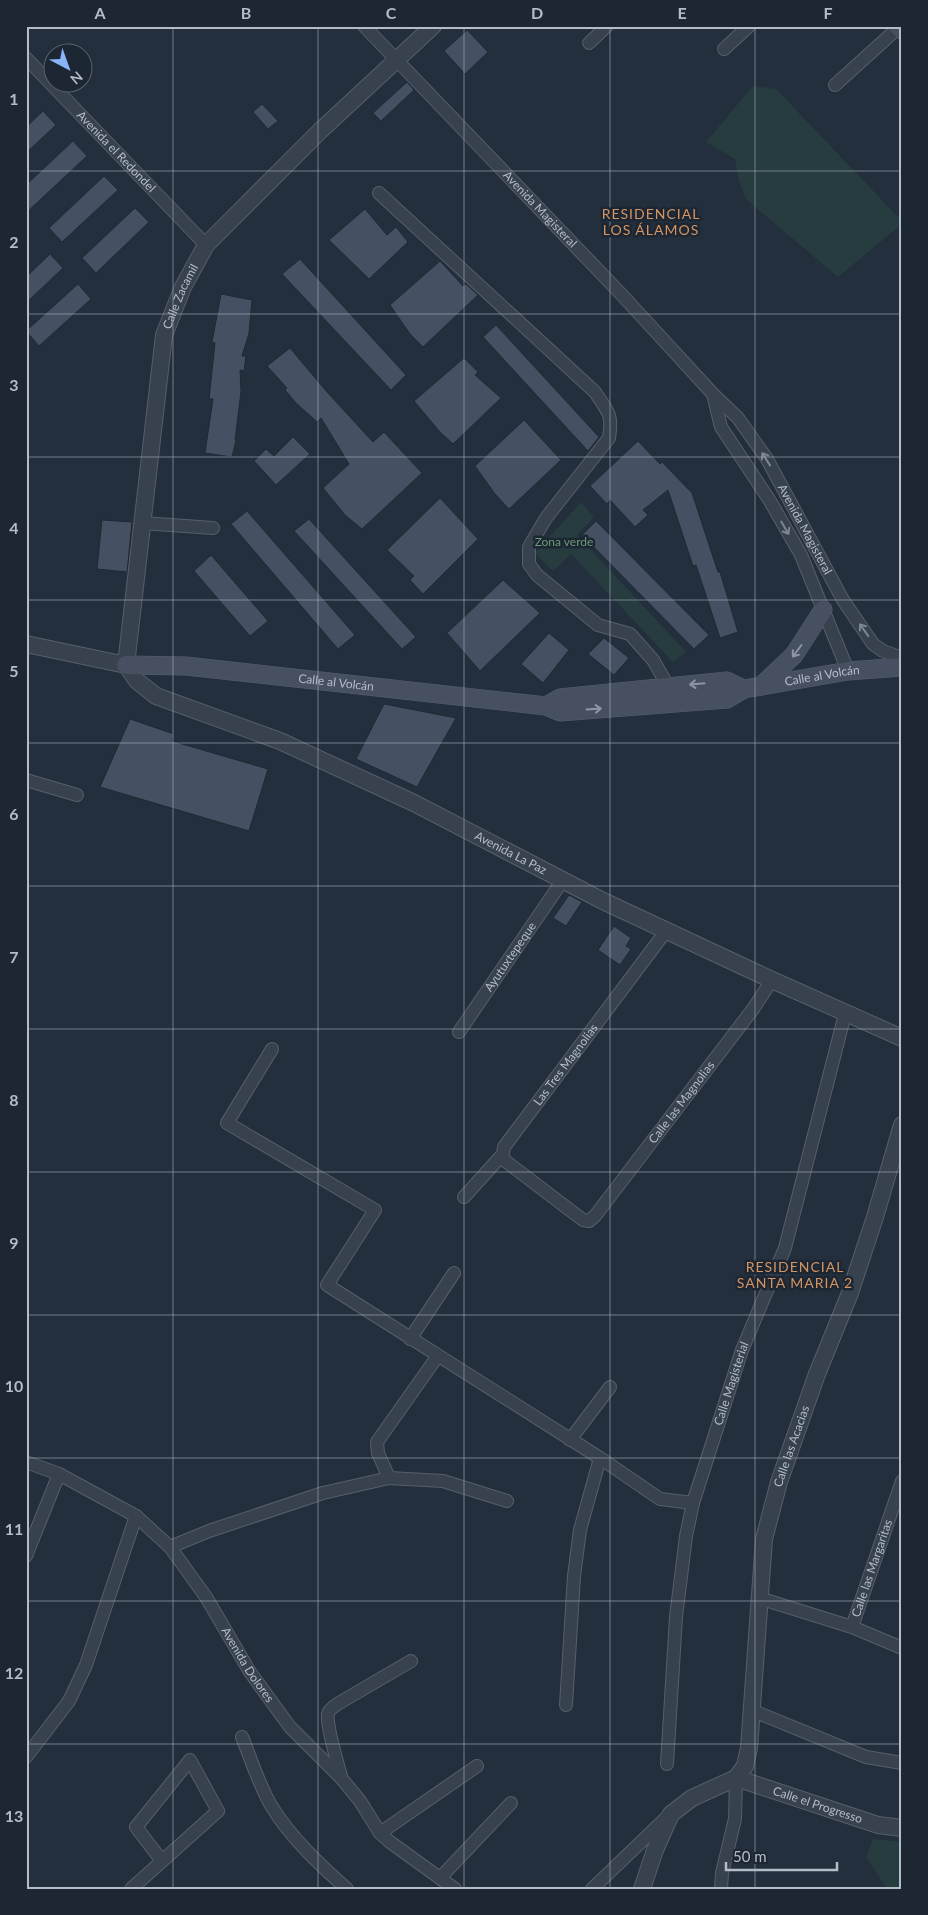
<svg xmlns="http://www.w3.org/2000/svg" width="928" height="1915" font-family="Lato,sans-serif">
	<rect width="100%" height="100%" fill="#242f3e"/>
	<path fill="#263c3f" d="M753,86L776,89L902,221V224L838,277L746,199L739,181L735,159L706,142Z
		M581,502L594,517L577,535L686,652L673,662L571,554L553,571L535,553Z
		M873,1839L902,1842V1889H887L866,1857Z"/>
	<path fill="#455162" stroke="#1f2835" d="M467,30L488,52L465,74L444,51Z
		M407,82L414,90L381,121L373,113Z
		M262,104L278,121L268,129L253,112Z
		M43,111L56,125L26,153V127Z
		M73,141L87,156L26,213V185Z
		M104,176L118,190L62,242L49,228Z
		M135,208L149,222L96,273L82,258Z
		M365,209L387,235L396,227L408,242L369,279L329,240Z
		M50,254L63,268L26,303V277Z
		M300,259L406,375L391,390L282,274Z
		M440,261L463,286L466,284L478,295L423,347L410,334L390,305Z
		M78,284L91,299L39,346L26,331Z
		M221,294L252,300L249,333L242,356H246L244,371L240,370L241,392L235,440L236,441L232,457L205,453L213,399H209L215,343L212,342Z
		M496,325L599,437L588,451L483,337Z
		M290,348L327,392L373,442L384,432L422,473L362,529L345,515L323,488L349,464L321,418L317,422L296,403L285,390L287,388L267,366Z
		M464,358L478,372L475,375L501,398L453,444L439,431L414,401Z
		M524,420L561,460L509,509L495,494L475,466Z
		M293,437L310,454L276,485L254,461L266,449L274,456Z
		M638,441L660,464L662,462L692,493L718,572H720L738,632L720,638L696,565L693,566L668,490L643,510L648,515L635,527L610,500L607,504L590,486Z
		M440,498L478,539L423,594L410,580L414,576L387,550Z
		M247,511L355,635L338,649L231,524Z
		M309,519L416,637L402,649L294,531Z
		M102,520L132,522L127,572L97,569Z
		M596,521L709,635L694,649L582,535Z
		M211,555L268,621L250,636L194,571Z
		M503,580L540,613L480,671L447,633Z
		M549,633L569,650L543,683L521,664Z
		M604,638L629,658L614,675L588,654Z
		M384,704L456,718L417,787L356,759Z
		M130,719L174,734L172,741L268,769L249,831L100,787Z
		M569,895L582,902L566,926L553,918Z
		M614,926L631,938L626,946L631,949L620,965L598,950Z"/>
	<g fill="none" stroke-linecap="round" stroke-linejoin="round">
		<g stroke="#565f6c" stroke-width="14">
			<g id="minor">
				<path id="s1" d="M364,26L622,295L713,394L738,418L767,459L843,600L873,644L883,651L902,658"/>
				<path d="M589,43L607,26"/>
				<path d="M724,49L749,26"/>
				<path id="s2" d="M26,58L206,245"/>
				<path d="M835,85L899,27"/>
				<path d="M379,193L595,392C608,412 613,414 609,438L546,518L529,547V564L537,575L598,625L630,634L653,660L668,686"/>
				<path d="M713,394L721,427L770,501L801,555L848,671"/>
				<path d="M142,523L213,528"/>
				<path d="M26,780L77,795"/>
				<path id="s3" d="M459,1032L563,880"/>
				<path d="M272,1049L227,1123L375,1210L327,1285L600,1458L660,1499L693,1503"/>
				<path id="s4" d="M503,1154L504,1160L583,1220L589,1221L595,1216L753,1009L772,980"/>
				<path id="s5" d="M464,1197L503,1154L504,1147L666,931"/>
				<path d="M410,1339L454,1273"/>
				<path d="M570,1440L610,1387"/>
				<path id="s6" d="M26,1462L59,1474L136,1516L170,1547L206,1597L250,1672L290,1727L342,1779L360,1801L380,1833L390,1842L455,1889"/>
				<path d="M389,1478L378,1453L377,1442L437,1357"/>
				<path d="M170,1547L209,1531L323,1493L389,1478L443,1481L507,1501"/>
				<path d="M26,1556L59,1474"/>
				<path d="M759,1598L852,1627L902,1648"/>
				<path id="s7" d="M852,1627L902,1481"/>
				<path d="M566,1705L574,1576L580,1530L600,1458"/>
				<path d="M751,1710L866,1757L902,1763"/>
				<path d="M242,1737C251,1759 260,1788 272,1807C291,1838 320,1865 347,1889"/>
				<path d="M26,1757L69,1701L86,1665L136,1516"/>
				<path id="s8" d="M667,1764L676,1617L686,1536L693,1503L742,1350L785,1248L845,1014"/>
				<path d="M341,1776C338,1765 326,1725 328,1714C329,1709 335,1706 339,1703L411,1661"/>
				<path d="M380,1833L477,1766"/>
				<path d="M440,1878L511,1803"/>
				<path d="M131,1889L218,1811L190,1760L136,1827L162,1861"/>
				<path d="M592,1889L667,1817"/>
				<path d="M721,1889L722,1873L735,1819L736,1778"/>
			</g>
		</g>
		<g stroke="#565f6c" stroke-width="18">
			<g id="tertiary">
				<path d="M26,644L126,665"/>
				<path id="s9" d="M126,665L137,681L156,696L280,741L414,803L603,901L772,980L902,1038"/>
				<path id="s10" d="M126,665L164,335L183,287L206,245L320,131L433,26"/>
				<path id="s11" d="M736,1778L878,1825L902,1828"/>
				<path id="s12" d="M642,1889L655,1850L671,1814L692,1798L736,1778L745,1766L749,1748L764,1539L779,1482L817,1374L850,1293L875,1217L902,1125"/>
			</g>
		</g>
		<g stroke="#565f6c" stroke-width="19">
			<g id="secondary">
				<path d="M898,26L902,30"/>
				<path id="s13" d="M126,665L186,666L546,706L560,712L727,699L744,689L848,671L902,667"/>
				<path d="M761,686L794,655L823,610"/>
				<path d="M546,706L560,698L727,681L744,689"/>
			</g>
		</g>
		<use href="#minor" stroke="#38414e" stroke-width="12"/>
		<use href="#tertiary" stroke="#38414e" stroke-width="16"/>
		<use href="#secondary" stroke="#465061" stroke-width="18"/>
	</g>
	<defs><path id="oneway-shaft" d="M-6 0H5M1.5-3L5.5 0L1.5 3" fill="none" stroke-width="1.6" stroke-linecap="round" stroke-linejoin="round" transform="scale(1.25)"/></defs>
	<g stroke="#7c8592">
		<use href="#oneway-shaft" transform="translate(766 459) rotate(-122)"/>
		<use href="#oneway-shaft" transform="translate(785 528) rotate(60)"/>
		<use href="#oneway-shaft" transform="translate(864 630) rotate(-125)"/>
	</g>
	<g stroke="#8e96a5">
		<use href="#oneway-shaft" transform="translate(797 651) rotate(127)"/>
		<use href="#oneway-shaft" transform="translate(697 684) rotate(175)"/>
		<use href="#oneway-shaft" transform="translate(594 709) rotate(-4)"/>
	</g>
	<path fill="none" stroke="#b4bcc9" stroke-width="1" stroke-opacity="0.55" d="M173,26V1889M318,26V1889M464,26V1889M610,26V1889M755,26V1889M26,171H902M26,314H902M26,457H902M26,600H902M26,743H902M26,886H902M26,1029H902M26,1172H902M26,1315H902M26,1458H902M26,1601H902M26,1744H902"/>
	<g text-anchor="middle" stroke-width="5" stroke-linejoin="round" paint-order="stroke">
		<g font-size="12" fill="#b4bcc9" stroke="#1d2633">
			<text dy="4" stroke="none"><textPath href="#s2" startOffset="130">Avenida el Redondel</textPath></text>
			<text dy="4" stroke="none"><textPath href="#s1" startOffset="254">Avenida Magisteral</textPath></text>
			<text dy="4" stroke="none"><textPath href="#s10" startOffset="374">Calle Zacamil</textPath></text>
			<text dy="4" stroke="none"><textPath href="#s1" startOffset="672">Avenida Magisteral</textPath></text>
			<text dy="4" stroke="none"><textPath href="#s13" startOffset="704">Calle al Volcán</textPath></text>
			<text dy="4" stroke="none"><textPath href="#s13" startOffset="211">Calle al Volcán</textPath></text>
			<text dy="4" stroke="none"><textPath href="#s9" startOffset="432">Avenida La Paz</textPath></text>
			<text dy="4" stroke="none"><textPath href="#s3" startOffset="91">Ayutuxtepeque</textPath></text>
			<text dy="4" stroke="none"><textPath href="#s5" startOffset="168">Las Tres Magnolias</textPath></text>
			<text dy="4" stroke="none"><textPath href="#s4" startOffset="262">Calle las Magnolias</textPath></text>
			<text dy="4" stroke="none"><textPath href="#s8" startOffset="388">Calle Magisterial</textPath></text>
			<text dy="4" stroke="none"><textPath href="#s12" startOffset="495">Calle las Acacias</textPath></text>
			<text dy="4" stroke="none"><textPath href="#s7" startOffset="62">Calle las Margaritas</textPath></text>
			<text dy="4" stroke="none"><textPath href="#s6" startOffset="310">Avenida Dolores</textPath></text>
			<text dy="4" stroke="none"><textPath href="#s11" startOffset="86">Calle el Progresso</textPath></text>
		</g>
		<g font-size="12" fill="#6b9a76" stroke="#1d2633">
			<text x="564" y="546">Zona verde</text>
		</g>
		<g font-size="14" letter-spacing="1" fill="#d59563" stroke="#1d2633">
			<text x="651" y="219">RESIDENCIAL<tspan x="651" dy="16">LOS ÁLAMOS</tspan></text>
			<text x="795" y="1272">RESIDENCIAL<tspan x="795" dy="16">SANTA MARIA 2</tspan></text>
		</g>
	</g>
	<rect width="928" height="1915" fill="none" stroke="#1d2633" stroke-width="55"/>
	<g transform="translate(68 68) rotate(139)"><circle r="24" fill="#1d2633" stroke="#59626f"/>
	<path d="M0-4L9 19L0 12L-9 19Z" fill="#8ab4f8"/>
	<text y="-8" font-size="14" font-weight="bold" text-anchor="middle" fill="#b4bcc9">N</text>
	</g>
	<path d="M726 1862v8h111v-8" fill="none" stroke="#b4bcc9" stroke-width="2.5"/>
	<text x="733" y="1862" font-size="15" fill="#b4bcc9" stroke="#1d2633" stroke-width="4" paint-order="stroke">50 m</text>
	<rect x="28" y="28" width="872" height="1860" fill="none" stroke="#b4bcc9" stroke-width="2"/>
	<g font-size="16" text-anchor="middle" font-weight="bold" fill="#b4bcc9">
		<text x="100" y="19">A</text>
		<text x="246" y="19">B</text>
		<text x="391" y="19">C</text>
		<text x="537" y="19">D</text>
		<text x="682" y="19">E</text>
		<text x="828" y="19">F</text>
		<text x="14" y="105">1</text>
		<text x="14" y="248">2</text>
		<text x="14" y="391">3</text>
		<text x="14" y="534">4</text>
		<text x="14" y="677">5</text>
		<text x="14" y="820">6</text>
		<text x="14" y="963">7</text>
		<text x="14" y="1106">8</text>
		<text x="14" y="1249">9</text>
		<text x="14" y="1392">10</text>
		<text x="14" y="1535">11</text>
		<text x="14" y="1679">12</text>
		<text x="14" y="1822">13</text>
	</g>
</svg>
